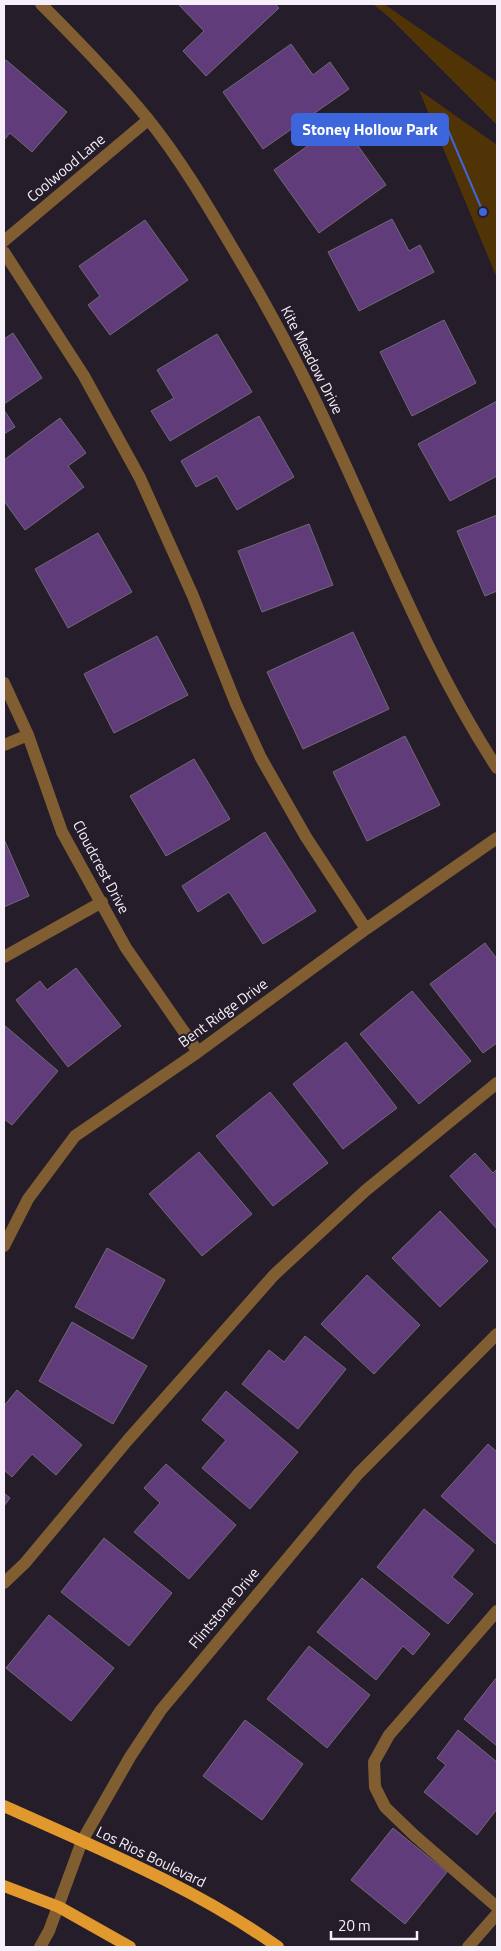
<svg xmlns="http://www.w3.org/2000/svg" width="501" height="1951" font-family="'Titillium Web',sans-serif">
	<rect width="100%" height="100%" fill="#251d2a"/>
	<path fill="#513406" d="M373,4H384L497,82V125L390,18Z
		M419,90L497,145V278Z"/>
	<path fill="#613c7b" stroke="#716978" d="M178,4H275L279,8L206,76L183,51L204,31Z
		M291,44L313,75L330,62L349,89L263,149L223,92Z
		M6,60L67,112L32,152L10,133L4,140V62Z
		M341,122L386,185L319,233L274,170Z
		M392,219L409,251L420,245L434,272L359,311L328,252Z
		M145,220L188,280L110,335L88,305L100,296L79,266Z
		M444,320L476,383L412,416L380,352Z
		M13,333L42,378L4,404V339Z
		M217,334L252,392L170,441L151,411L174,398L157,370Z
		M497,401V476L450,501L418,444Z
		M4,410L15,427L4,434Z
		M259,416L294,477L237,510L217,476L196,487L181,461Z
		M60,418L86,453L68,466L84,487L25,530L4,501V460Z
		M497,515V591L485,596L457,531Z
		M309,524L333,585L262,612L238,551Z
		M98,533L132,592L68,628L35,569Z
		M353,632L389,709L303,749L267,672Z
		M157,636L188,695L114,733L84,674Z
		M405,736L440,805L367,841L333,772Z
		M194,759L230,819L166,856L130,796Z
		M265,832L316,911L263,944L229,892L198,912L182,886Z
		M4,839L29,896L4,907Z
		M485,943L497,959V1043L483,1053L430,984Z
		M76,968L121,1026L68,1067L16,1000L40,981L47,990Z
		M412,991L471,1061L419,1104L360,1034Z
		M4,1025L58,1071L12,1125L4,1119Z
		M346,1042L397,1108L343,1149L293,1084Z
		M270,1092L328,1163L273,1206L216,1136Z
		M199,1152L252,1214L202,1256L149,1194Z
		M475,1153L493,1173L497,1169V1229L450,1176Z
		M440,1211L488,1261L440,1307L392,1258Z
		M107,1248L165,1280L133,1339L75,1307Z
		M367,1275L420,1325L374,1374L321,1324Z
		M72,1322L147,1366L113,1424L39,1381Z
		M305,1336L346,1369L298,1429L242,1384L269,1350L284,1362Z
		M17,1390L82,1445L56,1475L32,1454L12,1477L4,1470V1406Z
		M226,1391L298,1452L250,1509L202,1468L226,1440L202,1420Z
		M488,1444L497,1452V1545L441,1496Z
		M166,1464L236,1525L189,1579L134,1532L160,1503L144,1488Z
		M4,1493L10,1498L4,1506Z
		M424,1509L474,1550L452,1577L473,1594L448,1624L377,1567Z
		M104,1538L172,1593L129,1646L61,1592Z
		M362,1578L430,1634L413,1655L403,1646L376,1680L317,1632Z
		M49,1615L114,1668L71,1721L6,1668Z
		M309,1646L370,1695L327,1748L267,1699Z
		M497,1677V1746L464,1719Z
		M245,1720L303,1764L262,1820L203,1776Z
		M458,1730L497,1762V1809L477,1835L424,1792L446,1765L437,1758Z
		M393,1828L447,1872L405,1924L351,1880Z"/>
	<g fill="none" stroke-linecap="round" stroke-linejoin="round">
		<path stroke="#805e31" stroke-width="12" d="M41,4C78,41 115,79 148,119C180,159 206,203 232,247C269,309 303,372 333,438C385,549 430,665 497,768
			M4,241L148,120
			M4,252L84,376L140,478L193,596L236,704L261,758L306,837L366,929
			M4,683L28,735L62,832L126,948L198,1052
			M4,745L28,735
			M4,957L102,902
			M4,1246L28,1199L75,1136L198,1052L366,929L497,838
			M4,1583L25,1563L127,1441L274,1275L365,1191L497,1083
			M497,1611L389,1735L374,1762L375,1787L385,1807L414,1835L497,1907
			M40,1947L49,1931L82,1841L130,1757L161,1710L358,1474L497,1334
			M468,1947L497,1914"/>
		<path stroke="#e1992d" stroke-width="12" d="M4,1806C97,1848 194,1887 278,1947
			M4,1886L59,1907L130,1947"/>
	</g>
	<g text-anchor="middle" stroke-width="4" stroke-linejoin="round" paint-order="stroke">
		<g font-size="15" fill="#f4eff8" stroke="#251d2a">
			<text transform="translate(66 168) rotate(-40)" y="5">Coolwood Lane</text>
			<text transform="translate(312 360) rotate(63)" y="5">Kite Meadow Drive</text>
			<text transform="translate(101 867) rotate(62)" y="5">Cloudcrest Drive</text>
			<text transform="translate(223 1013) rotate(-36)" y="5">Bent Ridge Drive</text>
			<text transform="translate(224 1608) rotate(-50)" y="5">Flintstone Drive</text>
			<text transform="translate(151 1857) rotate(26)" y="5">Los Rios Boulevard</text>
		</g>
	</g>
	<path fill="none" stroke="#3d66dd" stroke-width="2" d="M483 212L448 130"/>
	<circle fill="#3d66dd" stroke="#251d2a" stroke-width="2" cx="483" cy="212" r="5"/>
	<rect fill="#3d66dd" stroke="#3d66dd" stroke-width="2" x="292" y="114" width="156" height="31" rx="5"/>
	<g font-size="16" text-anchor="middle" font-weight="bold" fill="#fff">
		<text x="370" y="135">Stoney Hollow Park</text>
	</g>
	<rect width="501" height="1951" fill="none" stroke="#f4eff8" stroke-width="10"/>
	<path d="M331 1931v8h86v-8" fill="none" stroke="#f4eff8" stroke-width="2.5"/>
	<text x="338" y="1931" font-size="15" fill="#f4eff8" stroke="#251d2a" stroke-width="4" paint-order="stroke">20 m</text>
</svg>
